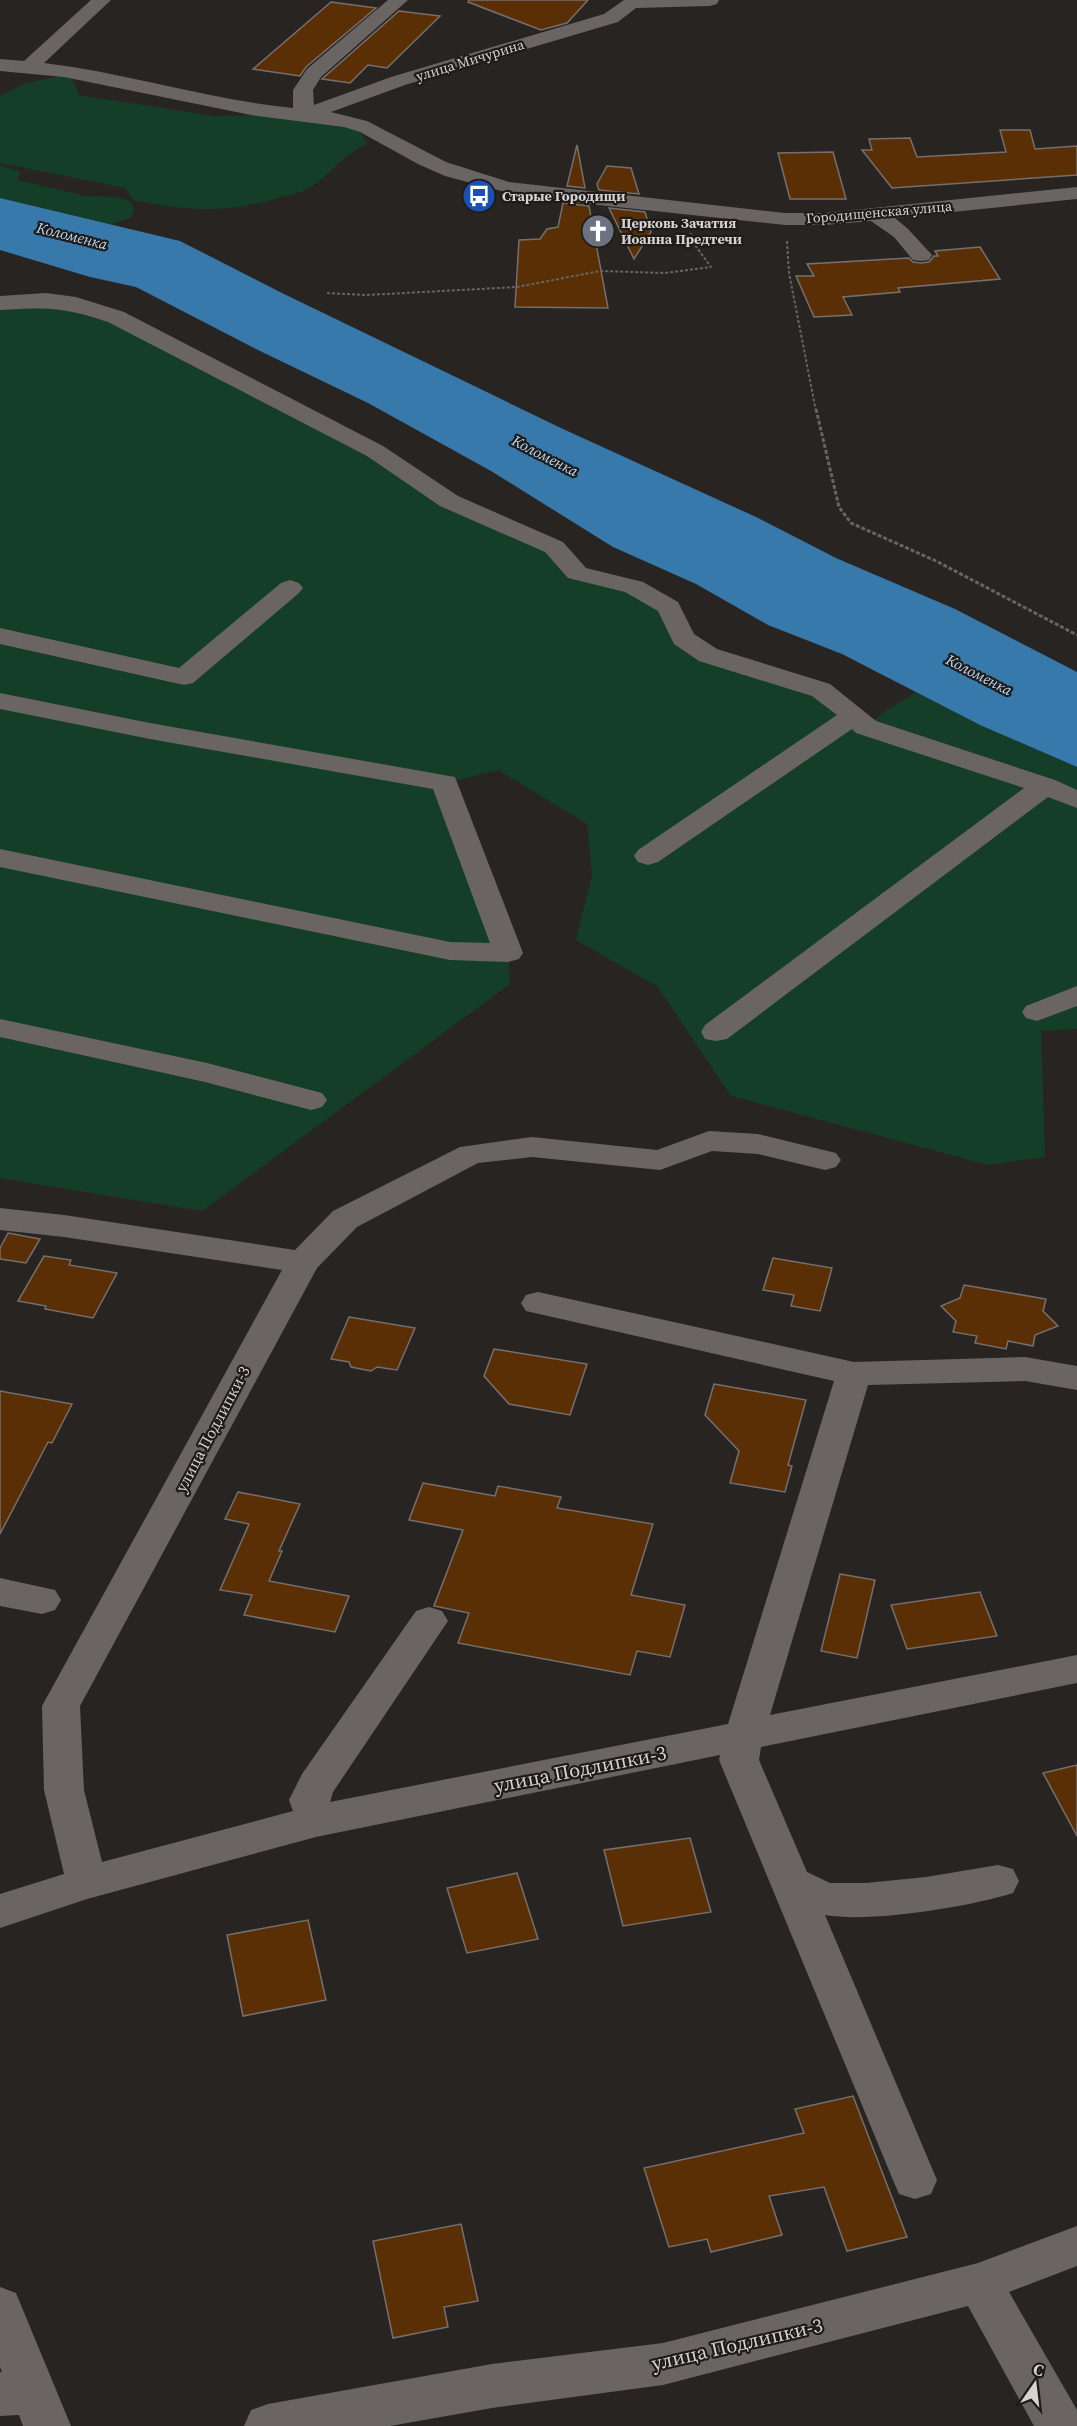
<svg xmlns="http://www.w3.org/2000/svg" width="1077" height="2426" font-family="'Source Serif 4',serif">
	<rect width="100%" height="100%" fill="#282422"/>
	<path fill="#143e28" d="M70,74L79,95L213,116L259,115L331,124L359,131L368,143C343,155 335,170 314,185C305,192 290,195 279,198C223,214 189,211 133,200L125,188L0,163V96L26,83Z
		M0,165L21,172L17,180L87,196L116,197L131,202L134,210L131,218L109,225L0,198Z
		M46,300L116,317L449,501L554,547L577,573L669,607L683,638L821,690L866,727L884,712L916,692L980,725L1077,767V1029L1041,1031L1045,1157L988,1165L731,1096L658,987L576,940L592,875L587,824L498,770L446,783L508,953L510,984L202,1211L0,1178V303Z"/>
	<path fill="#3679aa" d="M0,198L180,241L284,294L563,429L756,517L836,558L955,609L1077,672V767L980,725L842,654L768,625L696,584L613,547L491,471L368,403L260,351L136,287L90,277L0,250Z"/>
	<path fill="#5b2f06" stroke="#75706d" stroke-width="1.5" d="M469,0H588L567,23L541,30L468,2Z
		M331,2L376,8L306,67L300,76L253,69Z
		M399,11L440,16L387,68L368,65L350,83L322,79Z
		M1000,130H1030L1035,149L1077,146V175L892,188L862,150H872L869,139L910,138L917,157L1006,152Z
		M577,145L585,188L567,186Z
		M833,152L846,199H790L778,153Z
		M607,166L631,168L639,194L599,190L597,184Z
		M563,203L589,206L608,308L515,307L519,240L540,239L547,229L558,227Z
		M609,208L645,212L651,232L634,259Z
		M980,247L1000,279L898,288L900,292L843,297L852,315L814,317L796,276H814L807,264L909,258L913,262L921,263L929,262L934,256H938L935,251Z
		M8,1233L40,1239L26,1263L0,1259V1248Z
		M44,1256L71,1260L69,1265L117,1273L93,1318L45,1309L46,1306L18,1301Z
		M773,1258L832,1268L820,1311L791,1306L794,1295L763,1290Z
		M964,1285L1046,1299L1043,1311L1058,1326L1035,1335L1033,1346L1008,1341L1006,1349L975,1343L977,1336L953,1332L956,1321L941,1306L960,1298Z
		M349,1317L415,1328L397,1370L377,1367L371,1371L351,1367L349,1362L331,1359Z
		M494,1349L587,1364L570,1415L509,1404L484,1376Z
		M714,1384L806,1400L788,1465L792,1466L785,1492L730,1483L739,1451L705,1415Z
		M0,1391L72,1404L52,1443L48,1442L0,1534Z
		M423,1483L495,1496L498,1486L561,1497L557,1508L653,1524L631,1595L685,1605L670,1657L637,1651L630,1675L458,1643L469,1613L434,1606L463,1530L409,1520Z
		M238,1492L300,1504L279,1551H282L269,1581L349,1596L335,1632L244,1615L252,1595L220,1590L249,1524L225,1519Z
		M840,1574L875,1580L857,1658L821,1651Z
		M980,1592L997,1636L907,1649L891,1605Z
		M1077,1765V1836L1043,1773Z
		M690,1838L711,1912L623,1926L604,1850Z
		M517,1873L538,1939L467,1953L447,1888Z
		M308,1920L326,2000L243,2016L227,1935Z
		M853,2096L907,2237L847,2251L824,2187L769,2196L782,2235L711,2252L707,2239L669,2247L644,2168L804,2133L795,2109Z
		M461,2224L478,2301L444,2307L448,2327L393,2338L373,2241Z"/>
	<g fill="none" stroke-linecap="round" stroke-linejoin="round">
		<path stroke="#676462" stroke-width="2" stroke-dasharray="3 2" stroke-linecap="butt" d="M787,241L789,273L816,411
			M327,293L367,295L517,287L600,271L665,273L711,267L695,245L691,233"/>
		<path stroke="#676462" stroke-width="3" stroke-dasharray="4 2" stroke-linecap="butt" d="M816,409L839,507L851,523L936,561L1077,635"/>
		<path fill="#6a6562" fill-rule="evenodd" d="M91,0H111L44,63C128,73 209,100 293,108V90L307,69L388,0H408L321,77L313,90L314,105L391,77L604,14L624,0H719L717,4L710,6L636,8L618,22L405,85L331,112L367,121L446,162L509,182L785,213H825L1077,187V199L895,218L908,229L932,255L929,260L921,261L913,260L894,237L871,221L825,225H785L524,197L445,176L418,164L360,132L344,127L251,115L64,77L0,71V59L24,61Z
			M46,293L76,297L124,312L383,446L458,496L563,542L586,568L643,582L678,602L694,634L717,649L830,684L876,721L1055,780L1077,790V808L1048,797L727,1039L716,1041L705,1039L701,1032L705,1025L1024,788L856,733L852,729L658,862L648,865L638,862L634,856L638,850L837,715L812,696L699,661L674,644L658,611L625,592L568,578L545,552L440,506L367,456L108,322C64,307 46,307 0,310V296Z
			M290,580L299,583L303,588L299,593L193,683L184,685L0,644V628L179,668L281,583Z
			M0,693L150,723L455,777L523,953L519,959L508,962L450,960L0,867V849L450,942L490,943L433,789L150,739L0,709Z
			M1077,986V1006L1037,1021L1026,1018L1022,1012L1026,1006Z
			M0,1019L207,1063L322,1093L327,1100L322,1107L311,1110L205,1082L0,1037Z
			M709,1131L758,1134L836,1153L841,1160L836,1167L825,1170L758,1154L712,1151L660,1170L532,1157L478,1163L357,1227L317,1268L80,1706L84,1790L102,1862L293,1811L289,1800L302,1774L416,1611L429,1607L442,1611L448,1621L333,1792L330,1802L728,1724L834,1381L526,1311L521,1303L526,1295L538,1292L854,1362L1025,1357L1077,1366V1390L1025,1381L868,1385L770,1715L1077,1655V1683L761,1747L759,1760L807,1872L830,1883H866L926,1877L998,1865L1013,1869L1019,1881L1013,1893C969,1907 869,1923 825,1915L937,2180L931,2194L915,2199L899,2194L893,2180L719,1760L720,1755L316,1837L87,1899L0,1928V1894L64,1874L44,1790L42,1706L282,1270L64,1237L0,1230V1208L64,1215L295,1250L333,1211L460,1147L532,1137L657,1150Z
			M0,1578L55,1590L61,1600L55,1610L42,1614L0,1606Z
			M1077,2226V2266L1009,2292L1077,2410V2426H1034L968,2306L663,2385L492,2408L390,2426H244L251,2410L268,2404L492,2364L663,2343L978,2263Z
			M0,2287L16,2293L71,2426H23L19,2415L0,2416V2372H2L0,2367Z"/>
	</g>
	<defs>
		<g id="bus-disc" transform="scale(1.725)"><circle r="9.5" fill="#1a4fb4" stroke="#1e1b18"/><path d="M-5-6H5V4H4V6H2V4H-2V6H-4V4H-5ZM-3.5-4V0h7V-4ZM-3.5 1.2v1.5H-2V1.2ZM2 1.2v1.5H3.5V1.2Z" fill="#fff"/></g>
		<g id="church-disc" transform="scale(1.725)"><circle r="9.5" fill="#6b7280" stroke="#1e1b18"/><path d="M-1.2-6h2.4v3.5h3.3v2.4h-3.3V6h-2.4V-.1h-3.3v-2.4h3.3Z" fill="#fff"/></g>
	</defs>
	<g fill-rule="evenodd">
		<use href="#bus-disc" x="479" y="196"/>
		<use href="#church-disc" x="598" y="231"/>
	</g>
	<g text-anchor="middle" stroke-width="4.5" stroke-linejoin="round" paint-order="stroke">
		<g font-size="14" fill="#d6d4d2" stroke="#1e1b18">
			<text transform="translate(470 60) rotate(-17)" y="5">улица Мичурина</text>
			<text transform="translate(879 212) rotate(-5)" y="5">Городищенская улица</text>
		</g>
		<g font-size="14" font-weight="bold" fill="#d6d4d2" stroke="#1e1b18" text-anchor="start">
			<text x="502" y="201">Старые Городищи</text>
			<text x="621" y="228">Церковь Зачатия<tspan x="621" dy="16">Иоанна Предтечи</tspan></text>
		</g>
		<g font-size="15" font-style="italic" fill="#bcdefa" stroke="#1e1b18">
			<text transform="translate(72 236) rotate(14)" y="5">Коломенка</text>
			<text transform="translate(545 456) rotate(27)" y="5">Коломенка</text>
			<text transform="translate(979 675) rotate(27)" y="5">Коломенка</text>
		</g>
		<g font-size="16" fill="#d6d4d2" stroke="#1e1b18">
			<text transform="translate(212 1429) rotate(-62)" y="6">улица Подлипки-3</text>
		</g>
		<g font-size="20" fill="#d6d4d2" stroke="#1e1b18">
			<text transform="translate(580 1769) rotate(-11)" y="7">улица Подлипки-3</text>
			<text transform="translate(737 2344) rotate(-13)" y="7">улица Подлипки-3</text>
		</g>
	</g>
	<g transform="translate(1035 2384) rotate(14)" stroke="#1e1b18" stroke-width="4.5" paint-order="stroke">
	<path d="M0-4.5L10 22L0 15L-10 22Z" fill="#d6d4d2"/>
	<text y="-9" font-size="16" font-weight="bold" text-anchor="middle" fill="#d6d4d2">С</text>
	</g>
</svg>
